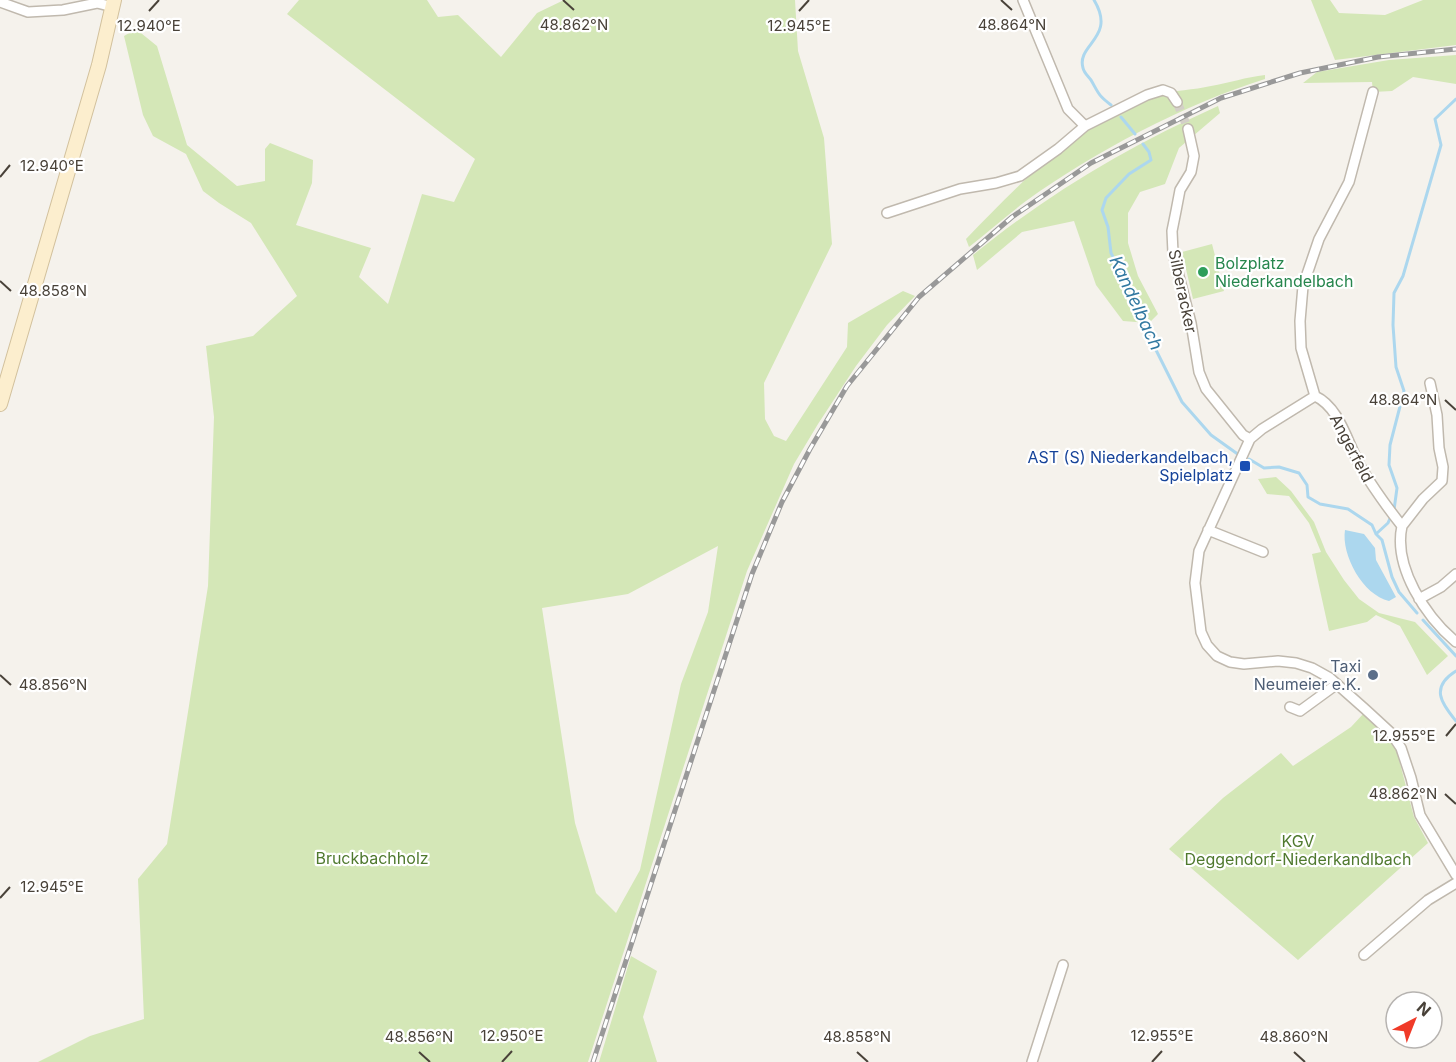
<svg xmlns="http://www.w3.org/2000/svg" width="1456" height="1062" font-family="Inter,sans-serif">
	<rect width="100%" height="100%" fill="#f5f2ec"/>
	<path fill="#d4e7b7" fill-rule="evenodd" d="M299,0H427L438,17L458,15L501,57L537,13L564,0H795L798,51L824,138L832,244L764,383L765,419L774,436L786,441L847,347L848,323L903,291L915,296L887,325L856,366L818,424L794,464L747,571L588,1062H38L90,1036L144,1019L138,879L167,844L208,586L214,417L206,346L253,336L297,296L251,223L219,203L203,191L186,154L153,136L143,115L124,36L136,29L157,46L187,145L237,186L265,181V149L270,143L313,160L312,183L296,225L371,248L359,277L388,304L422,194L454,202L475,159L287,14ZM718,546L708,612L681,684L640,870L616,913L596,893L575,823L542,608L628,594Z
		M1311,0H1330L1339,13L1385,15L1423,0H1456V45L1335,60Z
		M1456,55V84L1413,77L1392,91L1373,92L1372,82L1303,83L1317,72L1389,60Z
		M1265,75V79C1185,104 1094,152 1026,201C1006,216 988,232 969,247L966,239C1021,182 1080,120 1157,95C1174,90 1194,90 1211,86C1229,83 1246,77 1265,75Z
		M1218,106L1220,113L1179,148L1165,184L1140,192L1128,213V243L1138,276L1158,314L1149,323L1123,321L1096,285L1074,221L1022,232L977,270L973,255C1049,193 1129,146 1218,106Z
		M1212,244L1224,291L1193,299L1182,252Z
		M1276,477L1291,491L1314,522L1326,552L1344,580L1359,599L1379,613L1415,622L1448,656L1427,675L1400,626L1376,615L1367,622L1329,631L1312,554L1321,552L1309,523L1289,496L1267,494L1258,479Z
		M1364,713L1396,748L1414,817L1428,843L1298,960L1169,849L1223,798L1281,753L1293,766L1351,727Z
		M631,956L657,971L643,1017L657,1062H599Z"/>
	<path fill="#acd7ee" d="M1345,530L1364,534L1375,548L1376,560L1396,597L1389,601C1363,595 1341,555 1345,530Z"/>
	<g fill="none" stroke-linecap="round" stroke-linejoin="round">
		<path stroke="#acd7ee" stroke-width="3" d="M1094,0C1117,38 1076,44 1083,68C1084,73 1088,76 1091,80C1099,94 1098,95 1111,105
			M1121,117L1135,134
			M1143,144L1149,152L1151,160L1129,174L1106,198L1102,210L1108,227L1111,253L1119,268L1126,290L1182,402L1211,435L1239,455
			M1249,459L1264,468L1279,467L1299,473L1307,485L1308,497L1320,504L1348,509L1372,525L1376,534L1382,540L1392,577L1399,592L1417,613
			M1394,510L1397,488L1389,465L1390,445L1404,391L1396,367L1393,325L1394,293L1403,276L1441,145L1435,119L1456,99
			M1376,534L1388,523L1391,516
			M1423,620L1456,656
			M1456,671C1430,687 1441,703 1456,721"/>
		<path stroke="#d3cfc8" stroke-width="9" stroke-dasharray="9 4.5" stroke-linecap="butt" d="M1177,102L1188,129"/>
		<g stroke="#c0b9ae" stroke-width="12">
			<path id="street" d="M1023,0L1068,109L1085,126
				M0,2L28,12L63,10L97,3L113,7
				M1373,92L1349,182L1319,239L1303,286L1300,321L1301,348L1315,396C1341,408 1348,446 1362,469C1374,489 1387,507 1402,526C1393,567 1426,617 1456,642
				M1188,129L1194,156L1191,172L1180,190L1176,211L1172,231L1173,253L1191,323L1199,372L1206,389L1243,435L1250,439
				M887,213L960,189L996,183L1020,176L1058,149L1085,126L1147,95L1163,90L1171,93L1177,102
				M1315,396L1262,429L1250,439L1199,551L1195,583L1201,632L1207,645L1217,656L1230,662L1244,664L1278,661L1296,663L1312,668L1330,678L1365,709L1391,733L1401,748L1411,778L1420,815L1456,875
				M1402,526L1423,499L1442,481L1443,467L1439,448L1437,415L1430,383
				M1208,530L1263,552
				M1419,599L1441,587L1456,574
				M1290,707L1300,711L1337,684
				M1364,955L1428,900L1456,883
				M1032,1062L1063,965"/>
		</g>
		<g stroke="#d2c19d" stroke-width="16">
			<path id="secondary" d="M0,404L99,65L114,0"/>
		</g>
		<use href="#street" stroke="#fff" stroke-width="9"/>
		<use href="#secondary" stroke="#fceece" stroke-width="14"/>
		<g stroke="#999" stroke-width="5">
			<path id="rail" d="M593,1062L752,574L782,502L810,449L847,386L919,297L1012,217L1091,163L1221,98L1300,73L1378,57L1456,49"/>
		</g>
		<use href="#rail" stroke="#fff" stroke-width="3" stroke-dasharray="9" stroke-linecap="butt"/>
	</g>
	<path fill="none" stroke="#494239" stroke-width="2" d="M563,0L574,10M1001,0L1012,10M149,11L159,0M799,11L809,0M0,177L10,165M0,281L11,291M1445,400L1456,410M0,675L11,685M1446,736L1456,724M1445,794L1456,804M0,898L10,887M419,1052L430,1062M857,1052L868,1062M1294,1052L1305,1062M502,1062L512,1051M1152,1062L1162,1051"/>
	<circle fill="#2e9e5b" stroke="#fff" stroke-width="2" cx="1203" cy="272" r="6"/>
	<rect fill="#1a4fb4" stroke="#fff" stroke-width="2" x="1239" y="460" width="12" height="12" rx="3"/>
	<circle fill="#5c6f8a" stroke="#fff" stroke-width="2" cx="1373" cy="675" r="6"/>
	<g text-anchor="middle" stroke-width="4.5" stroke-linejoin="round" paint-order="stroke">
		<g font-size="16" fill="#27864d" stroke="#fff" text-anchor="start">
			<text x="1215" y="269">Bolzplatz<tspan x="1215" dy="18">Niederkandelbach</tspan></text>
		</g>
		<g font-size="16" fill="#494239" stroke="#fff">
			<text transform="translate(1183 291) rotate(78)" y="6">Silberacker</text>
			<text transform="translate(1352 448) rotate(62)" y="6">Angerfeld</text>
		</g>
		<g font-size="16" fill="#164399" stroke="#fff" text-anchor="end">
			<text x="1233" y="463">AST (S) Niederkandelbach,<tspan x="1233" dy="18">Spielplatz</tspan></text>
		</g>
		<g font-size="16" fill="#4e5e75" stroke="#fff" text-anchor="end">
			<text x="1361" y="672">Taxi<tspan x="1361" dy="18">Neumeier e.K.</tspan></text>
		</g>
		<g font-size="16" fill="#4f792e" stroke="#fff">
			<text x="1298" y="847">KGV<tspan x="1298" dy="18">Deggendorf-Niederkandlbach</tspan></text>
			<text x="372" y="864">Bruckbachholz</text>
		</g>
		<g font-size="18" font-style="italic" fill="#3279a1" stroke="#fff">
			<text transform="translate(1136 303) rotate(65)" y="6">Kandelbach</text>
		</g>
	</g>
	<g font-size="15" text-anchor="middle" fill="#494239" stroke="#fff" stroke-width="4.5" stroke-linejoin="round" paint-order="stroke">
		<text x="574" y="30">48.862°N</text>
		<text x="1012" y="30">48.864°N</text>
		<text x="149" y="31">12.940°E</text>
		<text x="799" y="31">12.945°E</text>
		<text x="52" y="171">12.940°E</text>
		<text x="53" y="296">48.858°N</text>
		<text x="1403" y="405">48.864°N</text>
		<text x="53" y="690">48.856°N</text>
		<text x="1404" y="741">12.955°E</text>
		<text x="1403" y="799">48.862°N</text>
		<text x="52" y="892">12.945°E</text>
		<text x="512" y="1041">12.950°E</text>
		<text x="1162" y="1041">12.955°E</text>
		<text x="419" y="1042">48.856°N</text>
		<text x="857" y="1042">48.858°N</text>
		<text x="1294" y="1042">48.860°N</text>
	</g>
	<g transform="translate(1414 1020) rotate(42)"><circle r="28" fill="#ffffff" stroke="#b6b3b0" stroke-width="1.5"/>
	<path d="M0-4.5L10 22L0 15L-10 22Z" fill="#f03a28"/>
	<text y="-9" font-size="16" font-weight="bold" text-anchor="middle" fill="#494239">N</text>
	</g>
</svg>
